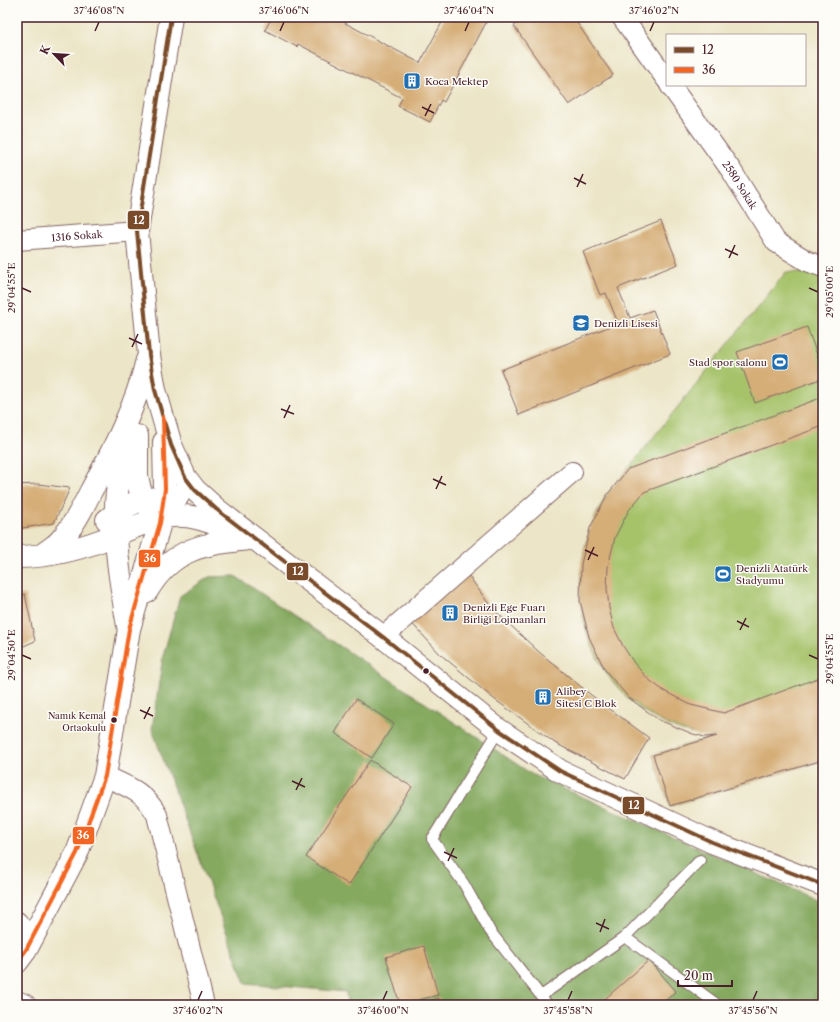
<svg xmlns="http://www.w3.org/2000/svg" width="840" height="1022" font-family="'Libre Caslon Text',serif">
	<rect width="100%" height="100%" fill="#fdfcf7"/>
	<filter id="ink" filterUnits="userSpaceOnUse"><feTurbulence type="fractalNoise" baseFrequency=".025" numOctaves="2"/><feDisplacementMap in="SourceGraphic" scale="8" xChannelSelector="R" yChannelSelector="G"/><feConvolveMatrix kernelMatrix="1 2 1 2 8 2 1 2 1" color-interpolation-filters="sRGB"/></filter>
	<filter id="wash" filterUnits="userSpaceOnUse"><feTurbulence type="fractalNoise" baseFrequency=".012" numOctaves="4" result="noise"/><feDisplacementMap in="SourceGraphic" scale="16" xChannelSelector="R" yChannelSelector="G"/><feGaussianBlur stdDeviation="0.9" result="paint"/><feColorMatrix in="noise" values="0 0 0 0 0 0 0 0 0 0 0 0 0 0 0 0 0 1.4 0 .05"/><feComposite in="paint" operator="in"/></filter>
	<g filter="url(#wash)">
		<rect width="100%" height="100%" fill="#ece5c7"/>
		<path fill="#a6c36a" stroke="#78714a" d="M786,272L823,273V760L670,806L653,755L716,736C693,737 672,728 653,717C575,669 560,570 607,495Z"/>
		<path fill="#84a95e" stroke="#676444" d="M235,576L533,775L823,903V1005H347L346,992L245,983L152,729L163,656L180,596L209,577Z"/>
		<g id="blocks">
			<path fill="#d5ad77" d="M272,17H334L420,63L445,17H489L444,102L441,100L430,122L398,106L402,98L298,44L297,47L265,30Z
				M527,17H573L613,75L569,105L514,26Z
				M661,221L678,264L618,288L630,318L653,310L670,354L519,415L501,370L618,323L606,293L600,295L583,252Z
				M807,327L823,371V378L755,403L737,352Z
				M823,397V426L644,492L629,510L615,537L608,567L607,588L609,608L614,628L623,646L634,663L648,679L664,691L691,705L724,713L823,676V760L670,806L653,755L717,736L705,737L693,734L659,720L629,698L605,670L589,637L580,601L581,564L590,528L607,495L628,469Z
				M38,484L70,488L54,523L17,529V485Z
				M464,569L491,607L539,652L591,695L649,738L625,779L555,743L494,699L440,654L408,619Z
				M25,594L35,641L17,649V596Z
				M356,699L394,724L372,758L335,733Z
				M370,760L412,787L349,885L306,857Z
				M424,946L438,995L400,1005L386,957Z
				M649,960L676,991L661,1005H598Z
				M439,998L441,1005H418Z"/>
		</g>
	</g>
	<g filter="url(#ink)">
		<use href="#blocks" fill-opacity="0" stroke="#836462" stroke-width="1"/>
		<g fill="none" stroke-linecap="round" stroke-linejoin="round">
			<g stroke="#836462" stroke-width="12">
				<path id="lane" d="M499,730L432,839L464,884L490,931L548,1005
					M625,937L718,1005
					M541,996L625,937L700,860"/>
			</g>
			<g stroke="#836462" stroke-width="22">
				<g id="street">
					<path d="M622,17L667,80"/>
					<path id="s1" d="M670,85L731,170L776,242L807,261L823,267"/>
					<path id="s2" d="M17,240L137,231"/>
					<path d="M383,637L572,472"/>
					<path d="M105,776C128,787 144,791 157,815L204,1005"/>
					<path d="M17,922L31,940"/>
					<path d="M17,1001L26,1005"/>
				</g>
			</g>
			<g stroke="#836462" stroke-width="24">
				<path id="secondary" d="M171,17L137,231L149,355L155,390L171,445L185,477L195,490L216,509L383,637L499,730L560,771L712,842L823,885
					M137,436V476L142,499L151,509
					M125,438C122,460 117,483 116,505C114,546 121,586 128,626
					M107,520C136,497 143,500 178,496
					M42,555C47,551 54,547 59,542C73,527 82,509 91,491C114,449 136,406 147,360
					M17,557C51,557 84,548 115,535C129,529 158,517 173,516C194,514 215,524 235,531
					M147,591C172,548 203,544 249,539
					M17,962L26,950L77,853L105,776L129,629L160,523L165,489L164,442"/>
			</g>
			<use href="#lane" stroke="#fff" stroke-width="10"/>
			<use href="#street" stroke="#fff" stroke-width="20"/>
			<use href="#secondary" stroke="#fff" stroke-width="22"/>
			<g stroke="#fdfcf7" stroke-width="7">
				<path id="bus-1" d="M171,17L137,231L149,355L155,390L171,445L185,477L195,490L216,509L383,637L499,730L560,771L712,842L823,885"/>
			</g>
			<g stroke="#fdfcf7" stroke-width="7">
				<path id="bus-2" d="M17,962L26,950L77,853L105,776L129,629L160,523L165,489L163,417"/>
			</g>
			<use href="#bus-1" stroke="#7a4b2a" stroke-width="4"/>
			<use href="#bus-2" stroke="#f26522" stroke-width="4"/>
		</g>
	</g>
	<path fill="none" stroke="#4a1f2b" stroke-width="1.5" d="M95,31L99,22M280,31L284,22M465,31L469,22M650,31L654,22M422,107L434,113M425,116L431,104M574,178L586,184M577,187L583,174M725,249L738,255M729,258L735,245M22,288L31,292M809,288L818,292M129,338L142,344M132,347L138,334M281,409L294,414M284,418L290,405M433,479L446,485M436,489L442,476M585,550L598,556M588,560L594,547M737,621L749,627M740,630L746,618M22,655L31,659M809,655L818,659M140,710L153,716M144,719L150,707M292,781L305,787M296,790L302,778M444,852L457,858M448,861L454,848M596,923L609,929M600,932L605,919M198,1000L202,991M383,1000L387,991M568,1000L572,991M753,1000L757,991"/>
	<defs>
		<g id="building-square" transform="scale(0.9)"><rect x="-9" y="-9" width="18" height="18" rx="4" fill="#1f6fb2" stroke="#fdfcf7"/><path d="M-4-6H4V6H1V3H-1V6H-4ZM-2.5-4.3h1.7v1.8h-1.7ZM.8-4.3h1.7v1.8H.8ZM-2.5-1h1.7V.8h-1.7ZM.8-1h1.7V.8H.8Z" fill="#fff"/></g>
		<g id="school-square" transform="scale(0.9)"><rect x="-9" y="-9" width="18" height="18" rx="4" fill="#1f6fb2" stroke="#fdfcf7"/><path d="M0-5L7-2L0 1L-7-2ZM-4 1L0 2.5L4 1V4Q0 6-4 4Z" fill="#fff"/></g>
		<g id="stadium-square" transform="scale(0.9)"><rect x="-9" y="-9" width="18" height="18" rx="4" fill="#1f6fb2" stroke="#fdfcf7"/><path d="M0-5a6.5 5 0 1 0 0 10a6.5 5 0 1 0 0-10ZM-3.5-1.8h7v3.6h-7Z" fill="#fff"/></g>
	</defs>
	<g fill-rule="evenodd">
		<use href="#building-square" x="412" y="81"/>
		<use href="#school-square" x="581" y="323"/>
		<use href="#stadium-square" x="780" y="362"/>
		<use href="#stadium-square" x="723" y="574"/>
		<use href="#building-square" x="450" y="613"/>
		<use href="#building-square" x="543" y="697"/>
	</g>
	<g fill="#4a1f2b" stroke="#fdfcf7" stroke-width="1.5">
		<circle cx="426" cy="671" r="3.5"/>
		<circle cx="114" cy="720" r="3.5"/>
	</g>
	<g text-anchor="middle" stroke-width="3" stroke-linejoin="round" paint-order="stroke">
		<g font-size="9" fill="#4a1f2b" stroke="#fdfcf7" text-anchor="end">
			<text x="106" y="719">Namık Kemal<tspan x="106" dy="12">Ortaokulu</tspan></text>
		</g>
		<g font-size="10" fill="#4a1f2b" stroke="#fdfcf7" text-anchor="start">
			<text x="425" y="85">Koca Mektep</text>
			<text x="594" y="327">Denizli Lisesi</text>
			<text x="767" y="366" text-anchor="end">Stad spor salonu</text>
			<text x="736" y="572">Denizli Atatürk<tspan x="736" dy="12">Stadyumu</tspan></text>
			<text x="463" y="611">Denizli Ege Fuarı<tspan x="463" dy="12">Birliği Lojmanları</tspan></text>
			<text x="556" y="695">Alibey<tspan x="556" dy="12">Sitesi C Blok</tspan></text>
		</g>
		<g font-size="10" fill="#4a1f2b" stroke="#fdfcf7">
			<text dy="4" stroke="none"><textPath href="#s1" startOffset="122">2580 Sokak</textPath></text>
			<text dy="4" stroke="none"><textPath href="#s2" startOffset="60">1316 Sokak</textPath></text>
		</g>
	</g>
	<g stroke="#fdfcf7" stroke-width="1.5">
		<rect x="127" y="210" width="23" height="20" rx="4" fill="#7a4b2a"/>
		<rect x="138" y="549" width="23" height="19" rx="4" fill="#f26522"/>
		<rect x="286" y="562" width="23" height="19" rx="4" fill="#7a4b2a"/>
		<rect x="622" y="796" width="23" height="19" rx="4" fill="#7a4b2a"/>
		<rect x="72" y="826" width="23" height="19" rx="4" fill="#f26522"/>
	</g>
	<g font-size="11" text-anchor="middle" font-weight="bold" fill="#fff">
		<text x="139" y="224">12</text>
		<text x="150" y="562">36</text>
		<text x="298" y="575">12</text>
		<text x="634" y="809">12</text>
		<text x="83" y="839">36</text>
	</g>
	<rect width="840" height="1022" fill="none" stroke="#fdfcf7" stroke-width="44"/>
	<rect x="666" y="34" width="140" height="52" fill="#fdfcf7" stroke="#b5a4a5"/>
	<rect x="674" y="47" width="20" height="6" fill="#7a4b2a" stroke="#b5a4a5"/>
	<text x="702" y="54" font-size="12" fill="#4a1f2b">12</text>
	<rect x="674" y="67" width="20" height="6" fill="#f26522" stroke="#b5a4a5"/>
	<text x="702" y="74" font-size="12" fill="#4a1f2b">36</text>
	<g transform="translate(54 54) rotate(295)" stroke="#fdfcf7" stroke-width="3" paint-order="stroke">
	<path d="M0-3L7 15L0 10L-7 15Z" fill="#4a1f2b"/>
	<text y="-6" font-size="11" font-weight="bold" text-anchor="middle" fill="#4a1f2b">K</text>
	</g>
	<path d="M678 980v6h54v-6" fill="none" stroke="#4a1f2b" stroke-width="2"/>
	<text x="684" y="980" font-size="12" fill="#4a1f2b" stroke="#fdfcf7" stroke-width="3" paint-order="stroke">20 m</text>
	<rect x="22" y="22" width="796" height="978" fill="none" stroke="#4a1f2b" stroke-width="1.5"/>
	<g font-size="10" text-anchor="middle" fill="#4a1f2b">
		<text x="99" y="14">37°46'08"N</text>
		<text x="284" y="14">37°46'06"N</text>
		<text x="469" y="14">37°46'04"N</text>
		<text x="654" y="14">37°46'02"N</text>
		<text transform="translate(11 288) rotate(-90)" y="4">29°04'55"E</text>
		<text transform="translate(829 292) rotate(-90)" y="4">29°05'00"E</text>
		<text transform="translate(11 655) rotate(-90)" y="4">29°04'50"E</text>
		<text transform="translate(829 659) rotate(-90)" y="4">29°04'55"E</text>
		<text x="198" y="1014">37°46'02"N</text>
		<text x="383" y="1014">37°46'00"N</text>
		<text x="568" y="1014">37°45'58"N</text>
		<text x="753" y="1014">37°45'56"N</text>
	</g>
</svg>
